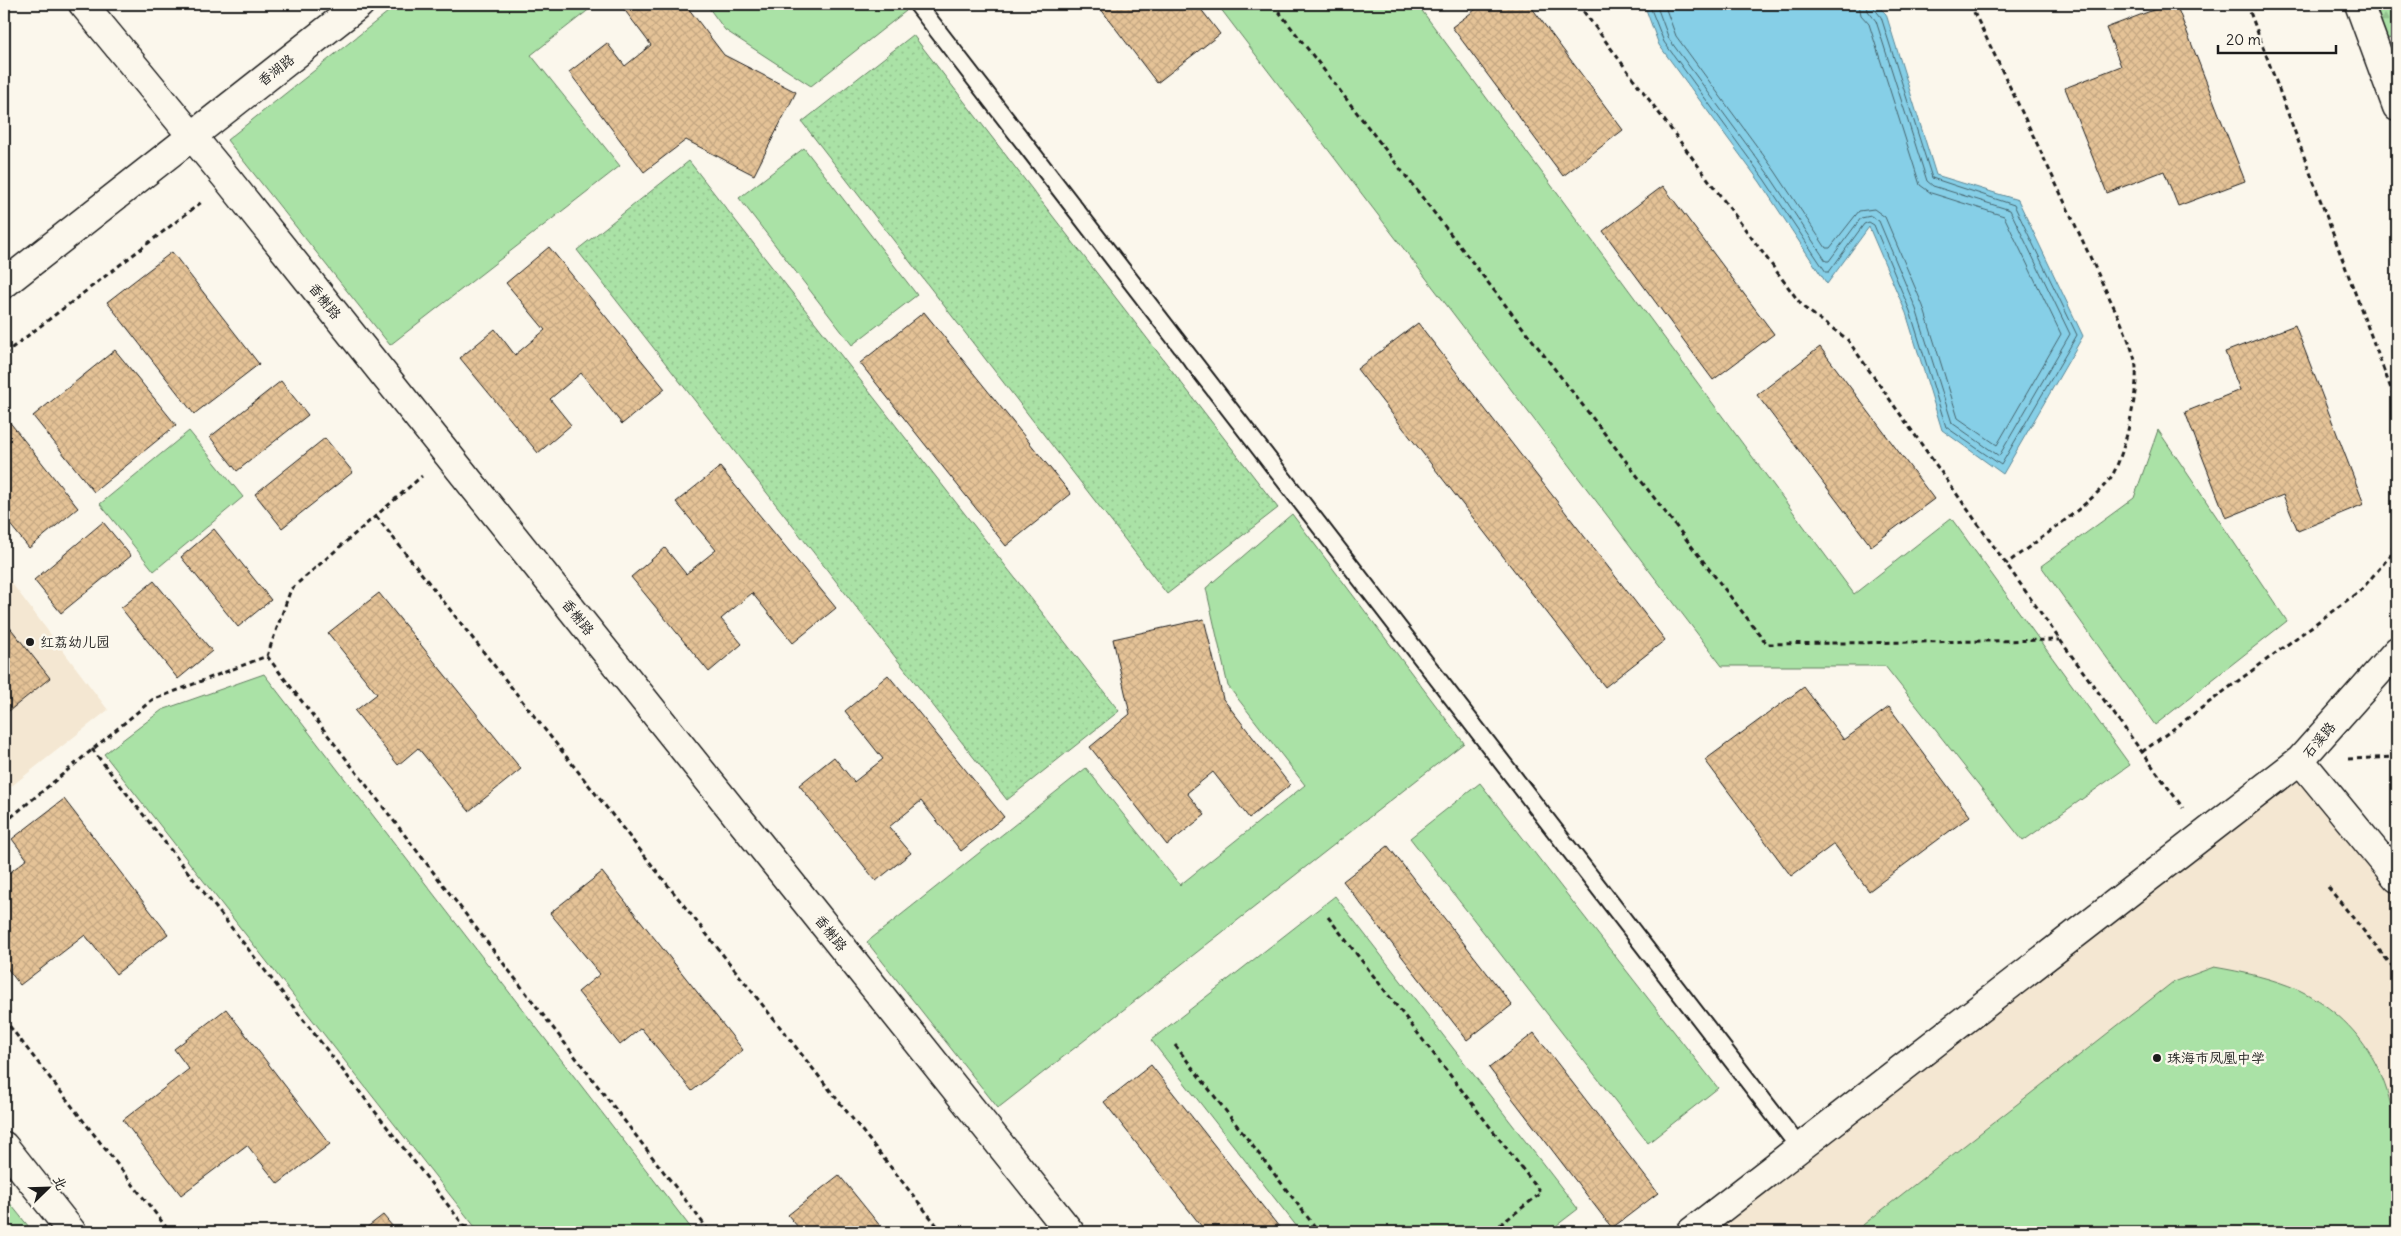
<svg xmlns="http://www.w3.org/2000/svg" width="2401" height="1236" font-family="Delius,'LXGW WenKai TC',sans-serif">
	<defs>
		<pattern id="forest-firs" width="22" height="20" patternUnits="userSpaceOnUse" patternTransform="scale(1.25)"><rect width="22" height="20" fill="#aae2a6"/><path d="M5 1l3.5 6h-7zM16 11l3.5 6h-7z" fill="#92c18e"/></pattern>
		<pattern id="park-dots" width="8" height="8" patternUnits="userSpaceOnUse" patternTransform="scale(1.25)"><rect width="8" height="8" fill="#aae2a6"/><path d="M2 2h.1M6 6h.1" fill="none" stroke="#92c18e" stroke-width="1.8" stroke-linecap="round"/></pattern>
		<pattern id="building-cross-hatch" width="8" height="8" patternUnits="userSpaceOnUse" patternTransform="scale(1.25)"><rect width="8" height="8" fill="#e5c397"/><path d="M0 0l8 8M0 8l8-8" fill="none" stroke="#c4a782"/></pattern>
	</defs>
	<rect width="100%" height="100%" fill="#fbf7ec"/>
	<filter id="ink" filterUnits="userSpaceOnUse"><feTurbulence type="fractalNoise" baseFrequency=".02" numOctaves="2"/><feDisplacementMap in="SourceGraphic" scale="10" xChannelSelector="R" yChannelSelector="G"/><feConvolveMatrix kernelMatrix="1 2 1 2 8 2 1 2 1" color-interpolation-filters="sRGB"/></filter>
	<g filter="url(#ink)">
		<path fill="#f4e7d2" d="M4,573L108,710L4,792Z
			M2300,760L2397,883V1232H1692Z"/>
		<path fill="#aae2a6" stroke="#637f61" d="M398,4H596L531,55L620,166L390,345L227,140Z
			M706,4H900L906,11L811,86L725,30Z
			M1217,4H1417L1854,594L1951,518L2130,765L2023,841L1885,666H1722Z
			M804,148L917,295L852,345L739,198Z
			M2158,430L2287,621L2155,725L2041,566L2134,498Z
			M189,431L243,497L154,571L100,504Z
			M1292,514L1464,743L998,1108L867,942L1086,768L1180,885L1305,785L1228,686L1206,588Z
			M264,674L694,1232H479L104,754L162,710Z
			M1480,783L1718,1088L1648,1143L1410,838Z
			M1335,896L1578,1209L1548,1232H1301L1151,1040Z
			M2214,967C2243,972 2272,978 2299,990C2367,1023 2401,1090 2395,1167L2397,1166V1227L2391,1232H1854L2173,982Z
			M4,1196L33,1232H4Z"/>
		<path fill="url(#forest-firs)" stroke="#637f61" d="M2362,4H2397V39L2374,37Z"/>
		<path fill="url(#park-dots)" stroke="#637f61" d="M913,35L1278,508L1167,594L802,122Z
			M689,161L1119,711L1007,800L577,250Z"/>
		<path fill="#86cfe7" stroke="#5c8796" d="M1644,4H1876L1886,14L1936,175L2018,200L2083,336L2003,474L1942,430L1906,313L1869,227L1827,284L1760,182L1659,45Z"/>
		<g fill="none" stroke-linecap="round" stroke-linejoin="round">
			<path stroke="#46646d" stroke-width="1" d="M1649,4L1664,42L1764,179L1826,272H1829L1864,224L1869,222L1874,225L1910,311L1946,427L2001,465L2077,335L2014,205L1932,178L1881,17L1874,8L1873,4
				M1656,4L1669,39L1769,175L1826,261H1829L1861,218L1871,216L1879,221L1916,309L1952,423L1999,456L2070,334L2010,210L1933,186L1927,181L1876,21L1868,11L1867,4
				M1664,4L1676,36L1775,171L1826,248H1830L1859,211L1874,209L1885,217L1923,306L1958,418L1997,445L2061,334L2004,216L1931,193L1920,185L1869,24L1861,15L1859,4"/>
		</g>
		<path fill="url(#building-cross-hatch)" stroke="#1c1c1c" d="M620,4H685L724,55L796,92L754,175L686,140L644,172L569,72L607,43L625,66L651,45Z
			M1097,4H1197L1220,34L1157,83Z
			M1483,4H1529L1623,130L1563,176L1452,27Z
			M2169,4H2176L2245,181L2178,206L2164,171L2107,193L2065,88L2121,66L2106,28Z
			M1663,186L1774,334L1713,380L1603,231Z
			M549,247L665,389L622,424L581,373L550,399L571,425L538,453L460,358L495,329L515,355L545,330L506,283Z
			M172,252L259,364L194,414L107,302Z
			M924,312L1071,494L1006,546L860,363Z
			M1418,323L1665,640L1605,687L1357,369Z
			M2295,325L2364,504L2298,531L2283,495L2226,518L2185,412L2240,390L2225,352Z
			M1820,347L1934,499L1871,546L1757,395Z
			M115,350L176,425L94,492L33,416Z
			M281,381L308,415L237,471L210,437Z
			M4,415L78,508L29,548L4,517Z
			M325,438L353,472L282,528L255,494Z
			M720,467L836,608L793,643L752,593L721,619L742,644L709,672L631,577L665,548L686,574L716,550L676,502Z
			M103,522L131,556L61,613L34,580Z
			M214,529L271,600L238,627L181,557Z
			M154,581L212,651L178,679L121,608Z
			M379,593L521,769L469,811L418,748L398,765L355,711L377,694L328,633Z
			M1204,619L1223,699L1290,785L1249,818L1213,772L1187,793L1205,815L1167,845L1090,747L1130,714L1113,639Z
			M4,620L50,678L4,715Z
			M888,675L1004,817L961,851L921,801L889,827L911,853L876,881L799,785L834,757L854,782L883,759L845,711Z
			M1804,687L1844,740L1889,707L1970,816L1869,891L1834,844L1791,876L1705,760Z
			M64,799L168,934L116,974L85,935L20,985L4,964V877L27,859L12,839Z
			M1388,846L1512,1005L1467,1040L1343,881Z
			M602,872L743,1050L692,1091L641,1028L620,1045L578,992L600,974L550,913Z
			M226,1009L330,1144L278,1184L247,1145L181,1195L123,1120L189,1069L174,1049Z
			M1534,1033L1658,1193L1612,1228L1489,1068Z
			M1151,1065L1283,1232H1206L1104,1102Z
			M839,1175L885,1232H802L788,1215Z
			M383,1215L397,1232H361Z"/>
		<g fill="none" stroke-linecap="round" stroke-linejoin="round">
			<g stroke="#1c1c1c" stroke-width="20">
				<path id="service" d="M917,4L1799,1147"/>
			</g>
			<g stroke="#1c1c1c" stroke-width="31">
				<path id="minor" d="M83,4L229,181L1070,1232
					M2359,4L2397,107
					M4,284L360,4
					M2300,760L2397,878
					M4,1146L72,1232
					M1691,1232L2300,760L2397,651"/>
			</g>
			<path stroke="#1c1c1c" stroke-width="3" stroke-dasharray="5 4" stroke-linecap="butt" d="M1273,4L1767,644L2060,640
				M1578,4L1803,307L1847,339L2060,640L2183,808
				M1970,4C2013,93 2056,183 2098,274C2108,296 2135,346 2136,368C2138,394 2125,452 2113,474C2098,500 2032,544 2006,564
				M2247,4L2397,405
				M4,354L203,201
				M376,516L942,1232
				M267,656L710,1232
				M92,749L469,1232
				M2142,752L2361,590L2390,556L2397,537
				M2348,759L2397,757
				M4,823L152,700L267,656L291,589L422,476
				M2328,887L2397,972
				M1328,917L1541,1193L1491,1232
				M4,1019L170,1232
				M1175,1045L1319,1232"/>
			<use href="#service" stroke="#fbf7ec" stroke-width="16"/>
			<use href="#minor" stroke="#fbf7ec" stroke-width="28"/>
		</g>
	</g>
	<g fill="#1c1c1c" stroke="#fbf7ec" stroke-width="2">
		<circle cx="30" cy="642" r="5"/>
		<circle cx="2157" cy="1058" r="5"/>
	</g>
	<g text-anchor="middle" stroke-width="5" stroke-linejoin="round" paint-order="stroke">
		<g font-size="14" fill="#1c1c1c" stroke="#fbf7ec">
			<text transform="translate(276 70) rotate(-38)" y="5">香湖路</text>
			<text transform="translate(325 301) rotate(51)" y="5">香榭路</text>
			<text transform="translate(578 617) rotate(51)" y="5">香榭路</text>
			<text transform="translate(2319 740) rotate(-50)" y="5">石溪路</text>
			<text transform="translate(831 933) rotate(51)" y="5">香榭路</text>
		</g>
		<g font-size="14" fill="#1c1c1c" stroke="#fbf7ec" text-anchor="start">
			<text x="40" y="647">红荔幼儿园</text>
			<text x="2167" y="1063">珠海市凤凰中学</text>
		</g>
	</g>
	<rect width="2401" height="1236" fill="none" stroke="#fbf7ec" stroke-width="20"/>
	<rect x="10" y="10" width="2381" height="1216" fill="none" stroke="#1c1c1c" stroke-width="2" filter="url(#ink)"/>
	<g transform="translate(48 1188) rotate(67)" stroke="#fbf7ec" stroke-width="4" paint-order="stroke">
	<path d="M0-4L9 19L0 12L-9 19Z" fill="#1c1c1c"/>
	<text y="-8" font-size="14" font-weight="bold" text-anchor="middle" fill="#1c1c1c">北</text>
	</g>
	<path d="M2218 45v8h118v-8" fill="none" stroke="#1c1c1c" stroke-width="2.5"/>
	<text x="2226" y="45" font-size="15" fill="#1c1c1c" stroke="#fbf7ec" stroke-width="4" paint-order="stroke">20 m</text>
</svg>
